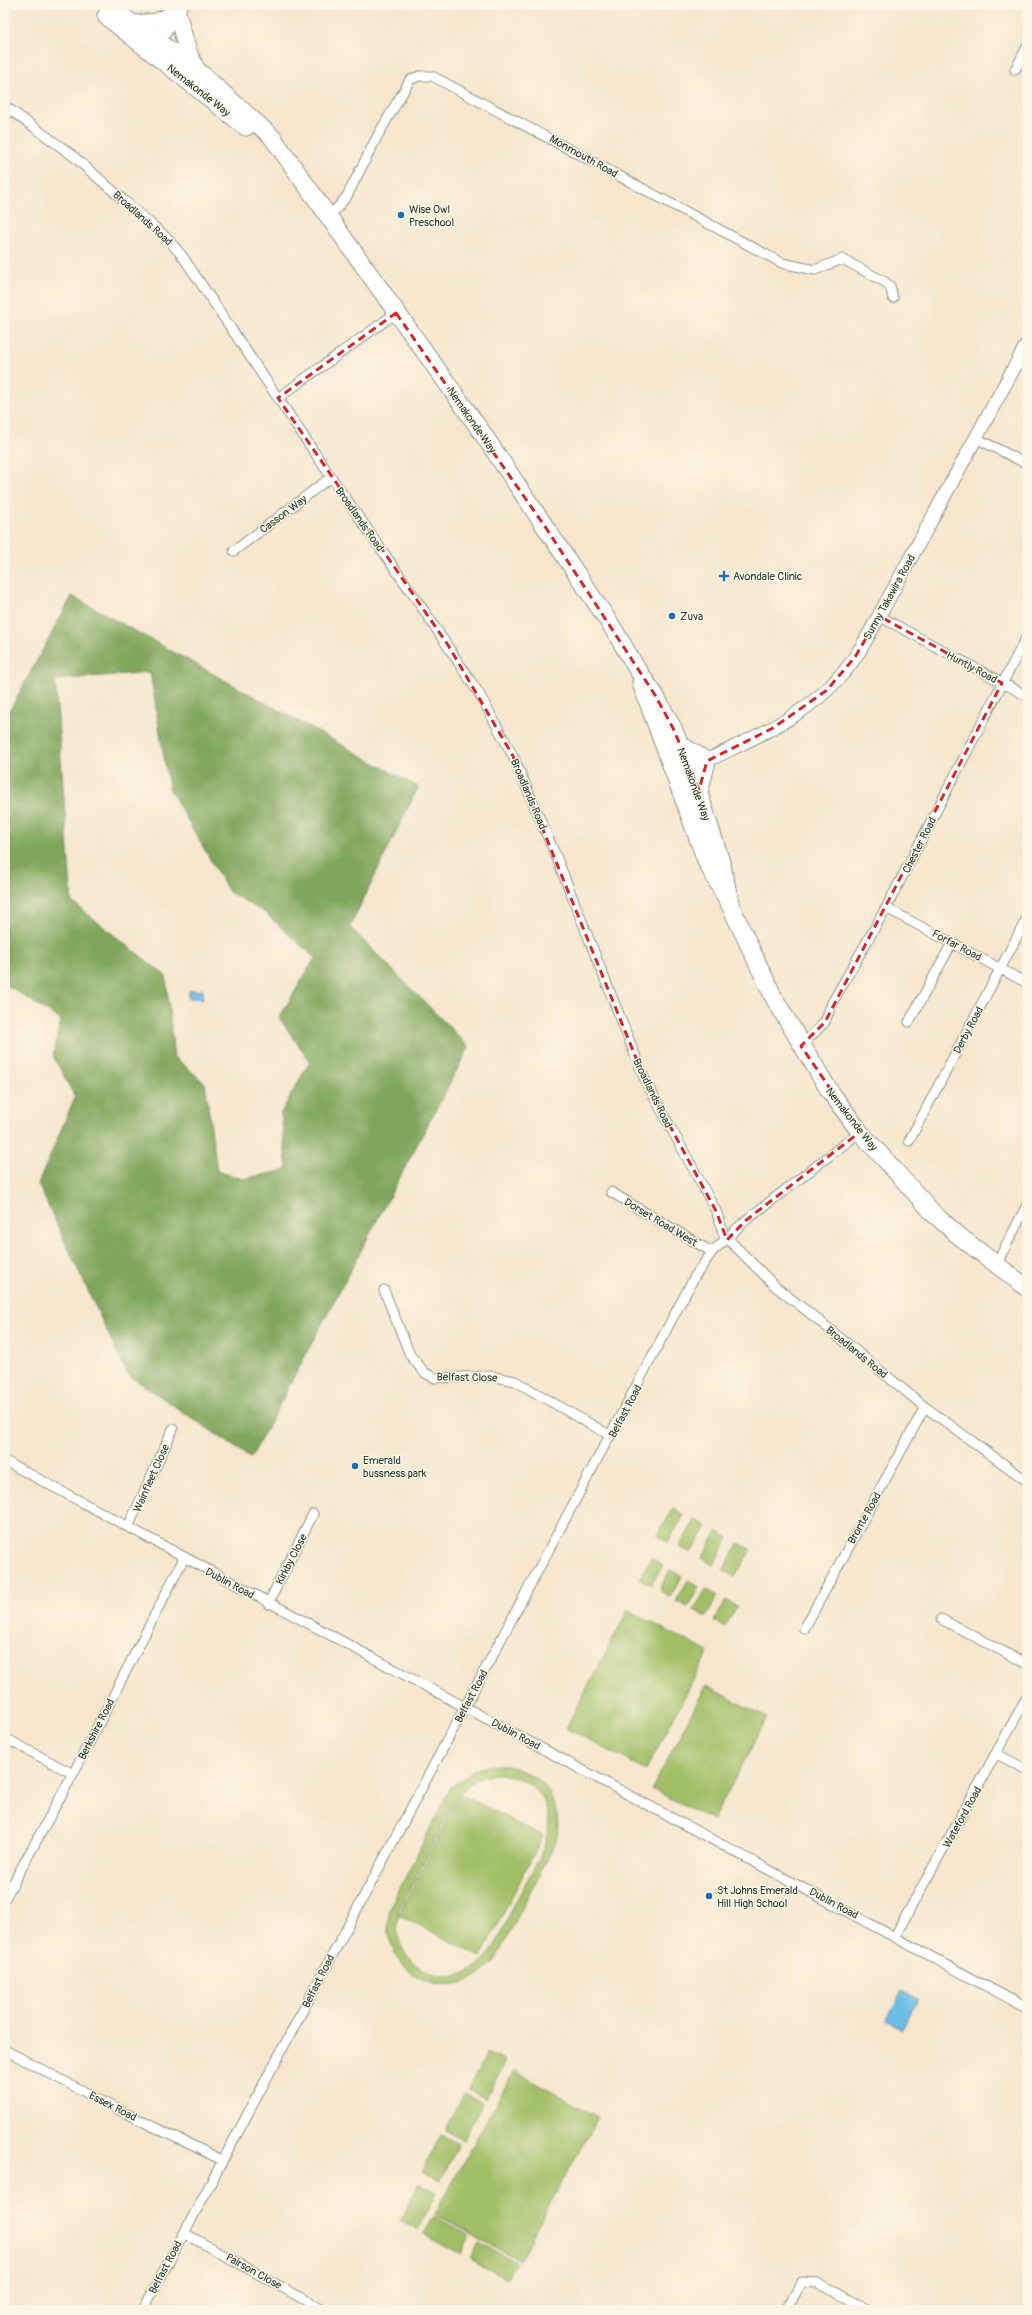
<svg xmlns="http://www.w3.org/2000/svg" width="1032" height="2315" font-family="Pangolin,sans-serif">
	<rect width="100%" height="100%" fill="#fcf5e5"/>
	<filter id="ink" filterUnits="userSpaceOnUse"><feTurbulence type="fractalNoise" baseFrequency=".025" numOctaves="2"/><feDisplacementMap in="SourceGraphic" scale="8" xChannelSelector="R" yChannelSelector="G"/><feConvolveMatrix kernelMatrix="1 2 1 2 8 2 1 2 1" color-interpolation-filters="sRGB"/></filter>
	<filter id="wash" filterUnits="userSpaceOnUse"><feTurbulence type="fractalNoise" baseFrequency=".012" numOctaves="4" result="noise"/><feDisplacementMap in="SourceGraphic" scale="16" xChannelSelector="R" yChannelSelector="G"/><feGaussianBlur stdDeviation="0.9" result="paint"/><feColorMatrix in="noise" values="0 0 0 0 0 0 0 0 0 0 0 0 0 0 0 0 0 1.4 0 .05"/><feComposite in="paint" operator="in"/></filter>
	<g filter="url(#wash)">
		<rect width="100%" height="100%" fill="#f6e6cd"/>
		<path fill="#a1be66" stroke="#607e4d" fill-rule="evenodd" d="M673,1508L684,1515L668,1542L657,1535Z
			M695,1520L707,1526L691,1553L679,1547Z
			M717,1531L729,1538L713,1565L702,1558Z
			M739,1543L751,1550L735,1577L723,1570Z
			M651,1558L663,1565L651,1585L639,1579Z
			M670,1570L682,1576L670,1597L659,1590Z
			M688,1580L699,1587L688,1607L676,1601Z
			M706,1589L717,1596L706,1617L694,1610Z
			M726,1600L737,1607L725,1627L714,1621Z
			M628,1610L708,1652L646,1770L566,1728Z
			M706,1686L767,1718L713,1820L652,1789Z
			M492,1765C537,1764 565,1797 556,1842L495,1961C451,2012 376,1974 390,1908L450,1789L473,1770ZM493,1774C509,1774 523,1778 535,1789C568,1824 532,1869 515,1903C505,1923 496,1953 476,1967C458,1980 431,1978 414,1963C398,1949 395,1930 399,1910L458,1794L477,1779Z
			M460,1794L543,1836L481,1957L399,1915Z
			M487,2053L505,2061L486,2099L469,2090Z
			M514,2071L598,2117L519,2260L435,2214Z
			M464,2094L482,2102L464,2140L446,2131Z
			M441,2135L459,2144L440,2181L422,2172Z
			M419,2183L437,2192L418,2229L400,2220Z
			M434,2216L470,2236L461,2254L424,2234Z
			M479,2242L516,2262L506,2279L470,2259Z"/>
		<path fill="#80a55b" stroke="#507148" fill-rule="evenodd" d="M72,596L418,787L350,927L469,1047L251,1458L127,1374L38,1184L75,1097L53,1056L61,1020L5,984V719ZM150,672L169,788L229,892L265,913L315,958L279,1018L310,1061L281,1113L287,1170L243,1179L217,1171L205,1083L174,1057L166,976L72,902L55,680Z"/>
		<path fill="#6dbce7" stroke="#467c8e" d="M203,990V999L188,998L189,991Z
			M902,1991L918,1999L902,2029L887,2020Z"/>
	</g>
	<g filter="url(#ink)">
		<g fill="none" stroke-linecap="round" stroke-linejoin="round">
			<g stroke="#8a9280" stroke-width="11">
				<path id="street" d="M5,7L6,5
					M1015,70L1027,47
					M5,106L72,155L168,239L183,257L331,477L425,612L480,695L513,756L556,856L645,1080L716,1211L724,1235L776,1287L807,1311L925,1407L1027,1481
					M328,219L347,196L378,135L410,80L419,76H432L782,263L815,270L842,259L885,282L890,286L893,298
					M278,398L396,313
					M976,438L1027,464
					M234,551L331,477
					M879,616L1027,696
					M886,908L1027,983
					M909,1022L952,943
					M801,1046L825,1022L832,1003L886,908L1027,636
					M909,1141L1027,918
					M611,1192L712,1252
					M996,1265L1027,1205
					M384,1290L410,1355L425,1373L435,1378L491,1376L515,1381L611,1436
					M5,1461L1027,2008
					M128,1527L173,1429
					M268,1604L313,1514
					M941,1619L1027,1664
					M804,1629L925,1407
					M5,1738L73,1774
					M997,1754L1027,1770
					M5,1898L73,1774L184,1558
					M895,1936L1027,1697
					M5,2050L125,2113L222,2160
					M184,2233L323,2310
					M143,2310L695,1276L712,1252L745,1221L860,1132
					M786,2310L802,2282L818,2283L869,2310"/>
			</g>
			<g stroke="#8a9280" stroke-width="15">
				<path id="secondary" d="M154,49L181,5
					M698,765C749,739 806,718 843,673C858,656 868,636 879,616L1027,344"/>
			</g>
			<g stroke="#8a9280" stroke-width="19">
				<path id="highway" d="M107,5L196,69L272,137L481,431L613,628L637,669L655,695L673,728L699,793L722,865L731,907
					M106,16L246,127
					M136,24L157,22L177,12L187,49L195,67
					M641,683L707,863L731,907L774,998L829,1090L860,1132L935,1215L958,1235L1027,1288
					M681,745L707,761L699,793"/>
			</g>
			<use href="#street" stroke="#fff" stroke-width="9"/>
			<use href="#secondary" stroke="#fff" stroke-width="13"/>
			<use href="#highway" stroke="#fff" stroke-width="17"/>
		</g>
	</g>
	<path fill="none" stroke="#d62828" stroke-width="3" stroke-dasharray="8 5" stroke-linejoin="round" d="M396,313L546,528L655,695L673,728L699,790L707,761L773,728L827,690L855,657L879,616L1002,683L825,1022L801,1046L860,1132L745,1221L727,1240L716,1211L645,1080L513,756L448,645L278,398Z"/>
	<g fill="#1f6fb2" stroke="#fcf5e5" stroke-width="1.5">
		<circle cx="401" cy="215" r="4"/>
		<path d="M722 570h4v4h4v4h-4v4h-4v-4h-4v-4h4z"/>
		<circle cx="672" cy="616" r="4"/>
		<circle cx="355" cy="1466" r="4"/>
		<circle cx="709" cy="1896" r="4"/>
	</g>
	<g text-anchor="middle" stroke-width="3" stroke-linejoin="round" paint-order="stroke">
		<g font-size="11" fill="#1f3d34" stroke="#fcf5e5">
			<text transform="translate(199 90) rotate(38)" y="4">Nemakonde Way</text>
			<text transform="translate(584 156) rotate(29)" y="4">Monmouth Road</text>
			<text transform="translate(143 218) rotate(42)" y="4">Broadlands Road</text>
			<text transform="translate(472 420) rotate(55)" y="4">Nemakonde Way</text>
			<text transform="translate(283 514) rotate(-37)" y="4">Casson Way</text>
			<text transform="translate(360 519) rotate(55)" y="4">Broadlands Road</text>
			<text transform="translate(889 597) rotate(-61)" y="4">Sunny Takawira Road</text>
			<text transform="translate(972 667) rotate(28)" y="4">Huntly Road</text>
			<text transform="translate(694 784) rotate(70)" y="4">Nemakonde Way</text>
			<text transform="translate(529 794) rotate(67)" y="4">Broadlands Road</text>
			<text transform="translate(919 845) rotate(-63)" y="4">Chester Road</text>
			<text transform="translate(957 945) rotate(28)" y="4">Forfar Road</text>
			<text transform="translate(968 1030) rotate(-62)" y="4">Derby Road</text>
			<text transform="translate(653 1093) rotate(64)" y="4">Broadlands Road</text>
			<text transform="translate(852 1119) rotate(52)" y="4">Nemakonde Way</text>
			<text transform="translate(661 1222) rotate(31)" y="4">Dorset Road West</text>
			<text transform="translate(857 1352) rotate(39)" y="4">Broadlands Road</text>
			<text transform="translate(467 1377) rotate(1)" y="4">Belfast Close</text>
			<text transform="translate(625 1411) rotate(-62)" y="4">Belfast Road</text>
			<text transform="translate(151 1478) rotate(-66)" y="4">Wainfleet Close</text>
			<text transform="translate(864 1518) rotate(-61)" y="4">Bronte Road</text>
			<text transform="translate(291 1559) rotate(-63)" y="4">Kirkby Close</text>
			<text transform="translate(230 1583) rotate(28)" y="4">Dublin Road</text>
			<text transform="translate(471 1696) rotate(-62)" y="4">Belfast Road</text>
			<text transform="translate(96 1729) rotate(-63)" y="4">Berkshire Road</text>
			<text transform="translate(516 1734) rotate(28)" y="4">Dublin Road</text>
			<text transform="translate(962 1817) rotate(-61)" y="4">Wateford Road</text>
			<text transform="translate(834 1903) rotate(28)" y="4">Dublin Road</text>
			<text transform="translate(318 1981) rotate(-63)" y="4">Belfast Road</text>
			<text transform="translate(113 2106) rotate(27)" y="4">Essex Road</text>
			<text transform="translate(165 2267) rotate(-62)" y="4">Belfast Road</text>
			<text transform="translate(254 2271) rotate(29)" y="4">Pairson Close</text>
		</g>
		<g font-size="11" fill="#1f3d34" stroke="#fcf5e5" text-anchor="start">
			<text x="409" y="213">Wise Owl<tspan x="409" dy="13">Preschool</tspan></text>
			<text x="733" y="580">Avondale Clinic</text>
			<text x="680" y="620">Zuva</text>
			<text x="363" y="1464">Emerald<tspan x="363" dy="13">bussness park</tspan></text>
			<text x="717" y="1894">St Johns Emerald<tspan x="717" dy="13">Hill High School</tspan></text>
		</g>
	</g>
	<rect width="1032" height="2315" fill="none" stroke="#fcf5e5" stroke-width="20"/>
</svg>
